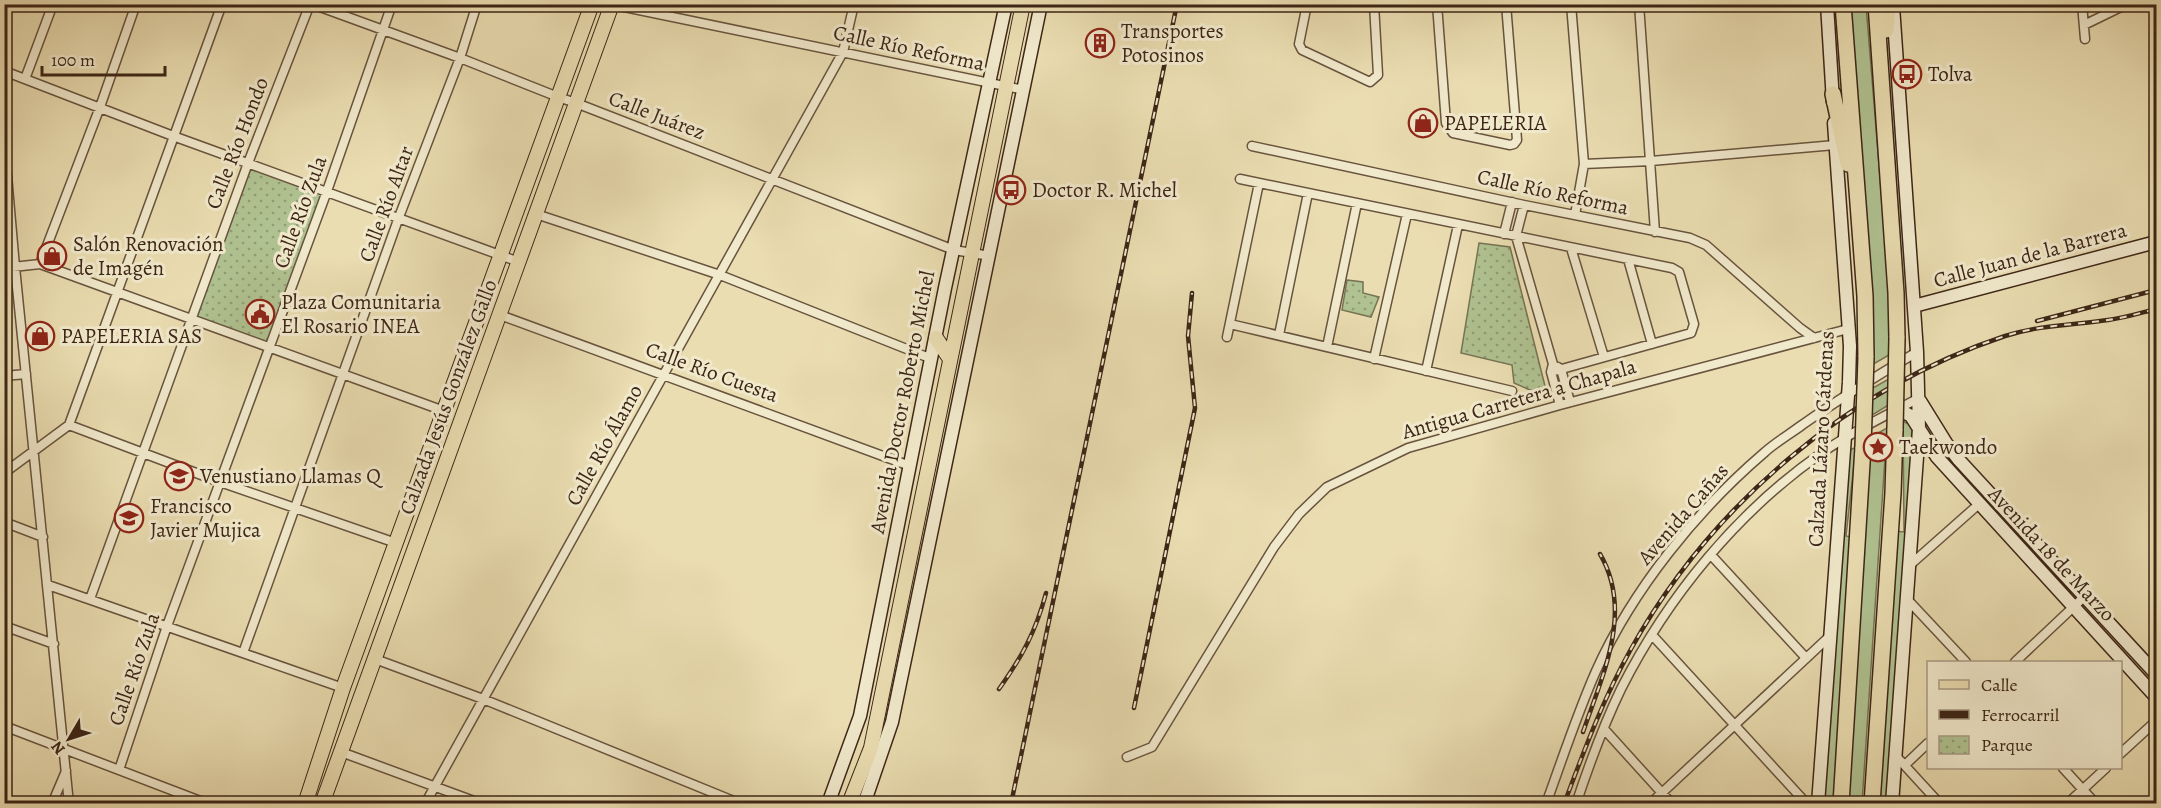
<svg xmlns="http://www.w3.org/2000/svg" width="2161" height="808" font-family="Alegreya,serif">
	<defs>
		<pattern id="park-dots" width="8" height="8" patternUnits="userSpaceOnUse" patternTransform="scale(1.5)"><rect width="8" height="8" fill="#b0c291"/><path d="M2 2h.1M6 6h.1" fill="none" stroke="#909d75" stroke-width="1.8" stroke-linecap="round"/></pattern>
	</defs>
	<rect width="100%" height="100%" fill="#eaddb1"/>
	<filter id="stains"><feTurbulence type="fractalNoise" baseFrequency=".00333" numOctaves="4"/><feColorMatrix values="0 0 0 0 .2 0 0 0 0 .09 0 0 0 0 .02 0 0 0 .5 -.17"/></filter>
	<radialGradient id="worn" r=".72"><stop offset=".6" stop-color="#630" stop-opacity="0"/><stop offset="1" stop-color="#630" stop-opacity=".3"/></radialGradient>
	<path fill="url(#park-dots)" stroke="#767454" stroke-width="1.5" d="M250,166L324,193L268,345L194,318Z
		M1479,243L1510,247L1548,398L1514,383L1512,365L1461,353Z
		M1347,280L1363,282V293L1379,297L1371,317L1342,310Z"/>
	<path fill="#b0c291" stroke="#767454" stroke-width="1.5" d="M1850,5H1866L1890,301L1889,355L1870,366Z
		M1901,372L1900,398L1856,425L1857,397Z
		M1903,421L1912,426L1907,532L1888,803L1878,804L1895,531L1904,532Z
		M1887,428L1862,803L1845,804L1869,438Z
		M1856,447L1846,536L1851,537L1835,803L1822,804L1848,451Z"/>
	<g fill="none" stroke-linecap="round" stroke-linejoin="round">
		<g stroke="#68543e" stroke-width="11">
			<path id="street" d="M312,4L460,58L558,97L576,103L954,250L990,256
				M610,4L1024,90
				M1307,4L1299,44L1302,50L1370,82L1378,75L1374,4
				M1437,4L1446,123L1453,133L1510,145L1514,144L1517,140L1506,4
				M1571,4L1584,164L1575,215
				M1639,4L1655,232
				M2082,4L2085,39
				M2084,25L2127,4
				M4,71L173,136L519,262
				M25,79L53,4
				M4,141L15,267L69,804
				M1252,146L1524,205L1690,238L1706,245L1800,328L1814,338
				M1584,164L1651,161L1835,145
				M1240,179L1672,268L1679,272L1694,324L1691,333L1551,372
				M1524,205L1516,236L1553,364L1551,372L1560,405
				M536,214L720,275L932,359
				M1504,234L1512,202
				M1571,248L1604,357
				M1628,259L1652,344
				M40,264L100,107L136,4
				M4,268L40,264L444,411
				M500,315L910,466
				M1230,324L1512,391
				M1279,335L1308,193
				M1227,337L1259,183
				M1327,347L1357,203
				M1374,359L1407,214
				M1558,367L1561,369L1570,402
				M1426,371L1458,225
				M4,376L26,374
				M69,425L220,482L396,543
				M4,473L69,425L222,4
				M4,522L43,537
				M1711,555L1806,658
				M1910,565L1979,504
				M48,585L343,688
				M90,599L248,163L310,4
				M1907,599L1966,662
				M4,626L54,644
				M1653,636L1807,804
				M243,653L399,217L460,58L477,4
				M375,659L483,699L741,804
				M2015,662L2085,596
				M4,726L208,804
				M1604,729L1672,804
				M341,752L482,804
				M2120,754L2156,721
				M1896,756L1940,804
				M1127,757L1152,747L1274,547L1299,514L1327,487L1408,448L1560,405L1848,329
				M1905,765L1928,743
				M2063,768L2096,804
				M119,770L167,626L327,191L392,4
				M52,804L66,771
				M425,804L843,52L854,4
				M1546,804C1562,760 1577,714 1596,671C1633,589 1697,510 1765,452C1776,442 1790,434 1802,425C1839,399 1878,375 1917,352
				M1576,804C1589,765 1603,726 1621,689C1668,596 1738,511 1823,452C1853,431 1887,415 1919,398
				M1650,804L1831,635
				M2067,804L2106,768"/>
		</g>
		<g stroke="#3d2617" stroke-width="15">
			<path id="secondary" d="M1827,4L1833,102
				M1914,306L2156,242
				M1920,401L1946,443L1959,460L2156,674
				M1898,409L1911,416L1937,457L2156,697
				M828,804L860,716L945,288L1006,4
				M864,804L892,722L1041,4
				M1818,804L1849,382L1850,346L1834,123
				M1892,804L1919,429L1917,352L1893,6"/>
		</g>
		<g stroke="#3d2617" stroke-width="16">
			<path id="primary" d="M936,338L950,359
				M305,804L343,688L592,4
				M322,804L612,4
				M849,804L871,748L1023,4"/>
		</g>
		<g stroke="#3d2617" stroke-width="18">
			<path id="highway" d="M1843,4L1865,296L1866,357
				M1876,4L1896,293L1897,338
				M1886,30L1888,4
				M1833,94L1848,164
				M1841,804L1863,447
				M1872,804L1893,493L1895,429"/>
		</g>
		<use href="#street" stroke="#f1e9cc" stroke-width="8"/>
		<use href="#secondary" stroke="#f1e9cc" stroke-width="12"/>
		<use href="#primary" stroke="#eaddb1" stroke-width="14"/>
		<use href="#highway" stroke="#eaddb1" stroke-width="15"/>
		<g stroke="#3d2617" stroke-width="4.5">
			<path id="rail" d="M2037,321L2156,290
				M999,689C1022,657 1036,631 1046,593
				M1134,708L1195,408L1188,336L1192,293
				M1583,732C1602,676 1634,612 1600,554
				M1011,804L1177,4
				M1564,804C1584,751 1603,699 1631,649C1711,505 1849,388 2005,336C2039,325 2073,325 2108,320C2124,318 2140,313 2156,309"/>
		</g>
		<use href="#rail" stroke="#f1e9cc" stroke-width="2" stroke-dasharray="7" stroke-linecap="butt"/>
		<g stroke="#3d2617" stroke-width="18" stroke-linecap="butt">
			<path id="highway-bridge" d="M1895,429L1897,338
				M1863,447L1866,357"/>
		</g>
		<use href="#highway-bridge" stroke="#eaddb1" stroke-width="15"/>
	</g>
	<defs>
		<g id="building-ring" transform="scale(1.5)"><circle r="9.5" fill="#f1e9cc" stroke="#8f2418" stroke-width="1.5"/><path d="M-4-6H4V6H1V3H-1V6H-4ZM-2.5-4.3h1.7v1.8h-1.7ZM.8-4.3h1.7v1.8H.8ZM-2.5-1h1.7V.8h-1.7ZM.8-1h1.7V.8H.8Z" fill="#8f2418"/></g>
		<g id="bus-ring" transform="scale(1.5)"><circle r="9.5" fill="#f1e9cc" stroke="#8f2418" stroke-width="1.5"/><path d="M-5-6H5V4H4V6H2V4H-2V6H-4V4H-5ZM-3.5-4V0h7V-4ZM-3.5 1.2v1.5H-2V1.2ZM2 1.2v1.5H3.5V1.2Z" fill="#8f2418"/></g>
		<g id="shop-ring" transform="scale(1.5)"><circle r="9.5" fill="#f1e9cc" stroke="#8f2418" stroke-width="1.5"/><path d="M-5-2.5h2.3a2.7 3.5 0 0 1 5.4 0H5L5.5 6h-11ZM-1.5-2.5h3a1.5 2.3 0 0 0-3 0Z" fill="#8f2418"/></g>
		<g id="civic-ring" transform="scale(1.5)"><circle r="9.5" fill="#f1e9cc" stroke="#8f2418" stroke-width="1.5"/><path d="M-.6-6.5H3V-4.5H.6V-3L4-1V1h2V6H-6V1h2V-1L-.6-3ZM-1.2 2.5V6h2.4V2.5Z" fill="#8f2418"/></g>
		<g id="sight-ring" transform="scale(1.5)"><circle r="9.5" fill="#f1e9cc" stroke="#8f2418" stroke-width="1.5"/><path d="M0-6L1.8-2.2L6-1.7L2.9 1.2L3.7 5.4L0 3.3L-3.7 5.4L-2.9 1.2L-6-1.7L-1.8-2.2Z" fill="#8f2418"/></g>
		<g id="school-ring" transform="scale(1.5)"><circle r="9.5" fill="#f1e9cc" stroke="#8f2418" stroke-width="1.5"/><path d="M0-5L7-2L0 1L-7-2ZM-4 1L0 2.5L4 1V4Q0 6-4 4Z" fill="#8f2418"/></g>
	</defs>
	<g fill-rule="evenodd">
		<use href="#building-ring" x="1100" y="43"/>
		<use href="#bus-ring" x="1907" y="74"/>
		<use href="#shop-ring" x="1423" y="123"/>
		<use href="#bus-ring" x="1011" y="190"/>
		<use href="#shop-ring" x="52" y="256"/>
		<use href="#civic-ring" x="260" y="314"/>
		<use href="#shop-ring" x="40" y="336"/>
		<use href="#sight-ring" x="1878" y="447"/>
		<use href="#school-ring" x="179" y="476"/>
		<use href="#school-ring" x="129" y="518"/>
	</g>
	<g text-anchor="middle" stroke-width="6" stroke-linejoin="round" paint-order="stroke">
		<g font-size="21" fill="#3d2617" stroke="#f1e9cc" text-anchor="start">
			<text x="1121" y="38">Transportes<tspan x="1121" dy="24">Potosinos</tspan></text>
			<text x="1928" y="81">Tolva</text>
			<text x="1444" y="130">PAPELERIA</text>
			<text x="1032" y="197">Doctor R. Michel</text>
			<text x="73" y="251">Salón Renovación<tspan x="73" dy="24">de Imagén</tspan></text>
			<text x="281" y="309">Plaza Comunitaria<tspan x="281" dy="24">El Rosario INEA</tspan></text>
			<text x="61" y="343">PAPELERIA SAS</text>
			<text x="1899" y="454">Taekwondo</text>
			<text x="200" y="483">Venustiano Llamas Q</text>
			<text x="150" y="513">Francisco<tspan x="150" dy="24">Javier Mujica</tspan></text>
		</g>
		<g font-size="21" fill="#3d2617" stroke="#f1e9cc">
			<text transform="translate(909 48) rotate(12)" y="7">Calle Río Reforma</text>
			<text transform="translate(657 115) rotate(21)" y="7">Calle Juárez</text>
			<text transform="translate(237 143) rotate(-69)" y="7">Calle Río Hondo</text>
			<text transform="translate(1553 192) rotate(12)" y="7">Calle Río Reforma</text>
			<text transform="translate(386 204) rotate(-70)" y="7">Calle Río Altar</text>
			<text transform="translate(300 212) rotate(-70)" y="7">Calle Río Zula</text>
			<text transform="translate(2030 255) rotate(-15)" y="7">Calle Juan de la Barrera</text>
			<text transform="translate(712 372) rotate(20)" y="7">Calle Río Cuesta</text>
			<text transform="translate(448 397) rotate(-70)" y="7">Calzada Jesús González Gallo</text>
			<text transform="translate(1519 399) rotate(-16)" y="7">Antigua Carretera a Chapala</text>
			<text transform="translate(902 402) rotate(-79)" y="7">Avenida Doctor Roberto Michel</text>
			<text transform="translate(1821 439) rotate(-87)" y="7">Calzada Lázaro Cárdenas</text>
			<text transform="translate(604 445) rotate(-61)" y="7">Calle Río Álamo</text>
			<text transform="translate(1683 514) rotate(-49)" y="7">Avenida Cañas</text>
			<text transform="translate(2052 554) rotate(47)" y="7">Avenida 18 de Marzo</text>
			<text transform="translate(134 669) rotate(-71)" y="7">Calle Río Zula</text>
		</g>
	</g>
	<rect width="2161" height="808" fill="none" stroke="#eaddb1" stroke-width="24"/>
	<rect x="6" y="6" width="2149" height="796" fill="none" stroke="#3d2617" stroke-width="3"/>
	<rect x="12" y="12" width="2137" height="784" fill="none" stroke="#3d2617" stroke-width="1.5"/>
	<rect x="1927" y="661" width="195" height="108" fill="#f1e9cc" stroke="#a99b84" stroke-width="1.5"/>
	<rect x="1939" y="680" width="30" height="9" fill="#eaddb1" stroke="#a99b84" stroke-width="1.5"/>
	<text x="1981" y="691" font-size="18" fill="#3d2617">Calle</text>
	<rect x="1939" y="710" width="30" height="9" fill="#3d2617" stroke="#a99b84" stroke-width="1.5"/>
	<text x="1981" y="721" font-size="18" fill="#3d2617">Ferrocarril</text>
	<rect x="1939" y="736" width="30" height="18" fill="url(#park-dots)" stroke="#a99b84" stroke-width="1.5"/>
	<text x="1981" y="751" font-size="18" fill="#3d2617">Parque</text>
	<g transform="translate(69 739) rotate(231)" stroke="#f1e9cc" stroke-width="4.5" paint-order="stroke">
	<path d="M0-4.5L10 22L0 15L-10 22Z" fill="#3d2617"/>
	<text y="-9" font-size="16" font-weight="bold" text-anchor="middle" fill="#3d2617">N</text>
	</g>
	<path d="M42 66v9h123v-9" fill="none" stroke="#3d2617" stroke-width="3"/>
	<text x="51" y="66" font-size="18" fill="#3d2617" stroke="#f1e9cc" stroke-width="4.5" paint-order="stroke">100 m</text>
	<rect width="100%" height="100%" filter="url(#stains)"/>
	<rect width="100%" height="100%" fill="url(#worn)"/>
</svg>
